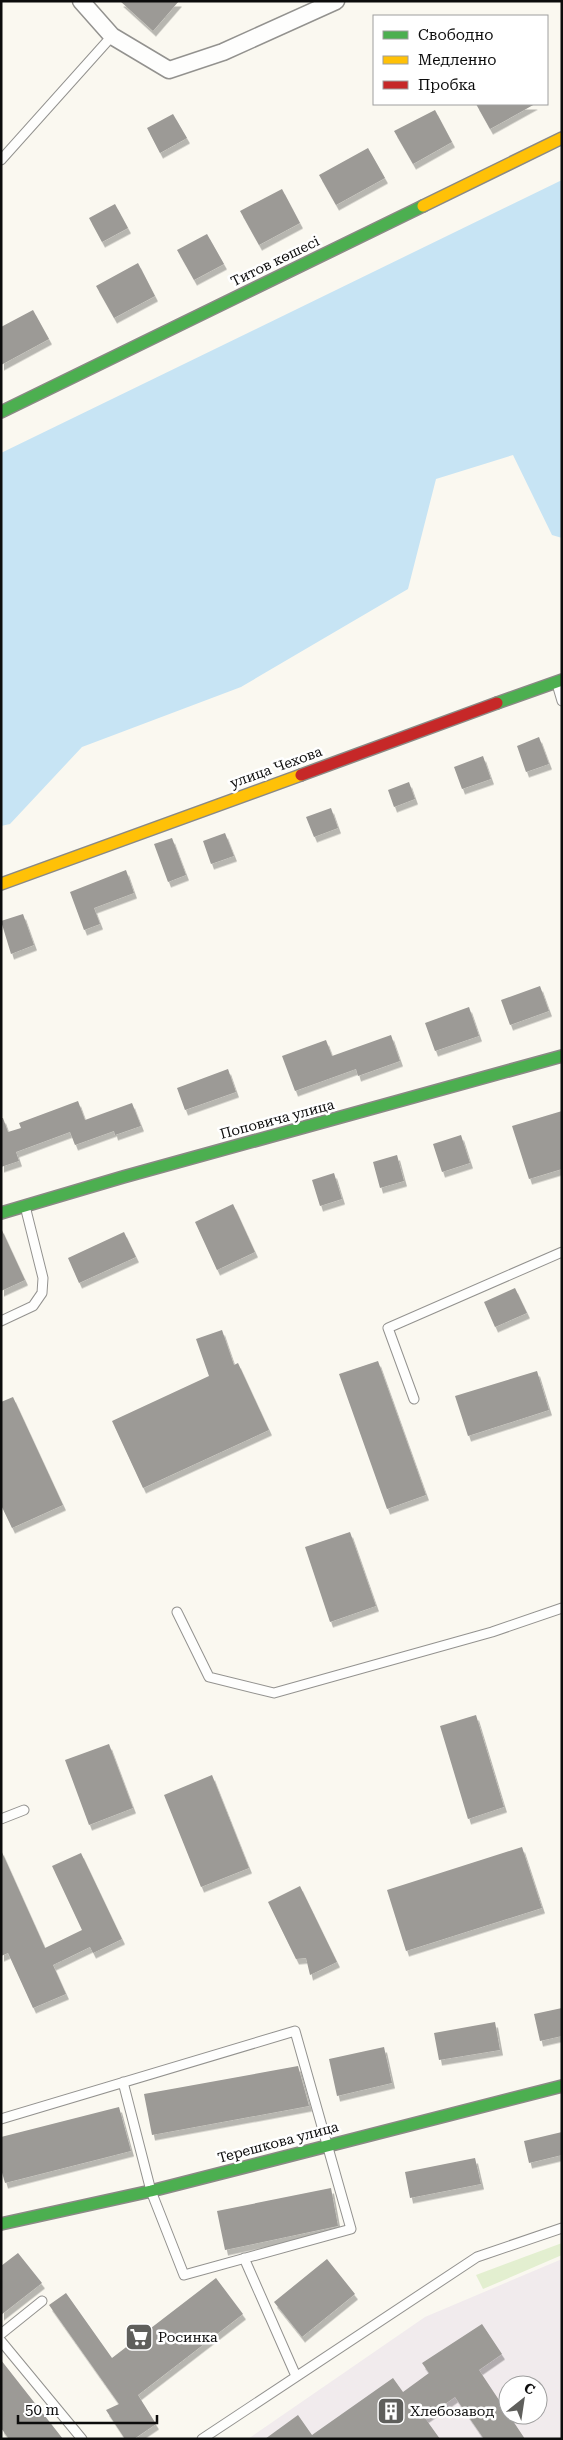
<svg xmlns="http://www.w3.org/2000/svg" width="563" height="2440" font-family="'Roboto Serif',serif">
	<defs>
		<filter id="shadow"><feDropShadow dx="3" dy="5.5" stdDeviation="0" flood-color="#0004"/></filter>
	</defs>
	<rect width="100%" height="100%" fill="#faf8f0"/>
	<path fill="#f1ebed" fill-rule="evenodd" d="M562,2259V2439H248L425,2317ZM508,2385H538V2415H508Z"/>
	<path fill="#e3efd0" d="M562,2243V2255L483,2289L476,2275Z"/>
	<path fill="#c7e4f4" d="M562,180V538L552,535L513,455L436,479L408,589L241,687L82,747L10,824L1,826V453Z"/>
	<path fill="#9c9a96" filter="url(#shadow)" d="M120,1H179L153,31Z
		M476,104H535L490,129Z
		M435,110L452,142L413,164L394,131Z
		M173,114L187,138L160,153L147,128Z
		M368,148L385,178L336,205L319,175Z
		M282,189L300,223L259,245L240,211Z
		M115,204L128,228L102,242L89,218Z
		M207,234L224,264L194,280L177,250Z
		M138,263L155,296L114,318L96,286Z
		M33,310L49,339L1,365V327Z
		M539,737L549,764L526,772L517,746Z
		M483,756L491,779L462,789L454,767Z
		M409,782L415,799L394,807L388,790Z
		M331,808L338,828L314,837L306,817Z
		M225,833L234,856L211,864L203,841Z
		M172,838L186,875L168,882L154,844Z
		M126,870L134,893L94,908L100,924L84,930L70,892Z
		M23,914L34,945L11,954L1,921Z
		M540,986L549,1011L510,1025L501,1000Z
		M469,1007L479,1036L435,1051L425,1023Z
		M391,1035L400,1061L358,1076L356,1069L295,1091L282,1056L326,1040L332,1056Z
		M228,1069L236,1092L185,1110L177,1088Z
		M78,1101L85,1120L132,1103L141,1126L115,1135L114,1131L75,1145L70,1132L16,1152L19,1161L1,1167V1118H3L8,1132L21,1128L19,1123Z
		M562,1111V1169L529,1179L512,1126Z
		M461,1135L470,1163L442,1172L433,1144Z
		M397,1155L404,1181L380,1188L373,1162Z
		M334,1173L342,1199L320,1206L312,1180Z
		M233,1204L255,1252L217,1270L195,1222Z
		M1,1228L25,1280L1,1291Z
		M124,1232L136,1257L79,1283L68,1258Z
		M515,1288L527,1313L495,1327L484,1302Z
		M222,1330L234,1365L238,1363L269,1430L143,1488L112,1421L209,1376L196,1339Z
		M378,1361L426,1495L387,1509L339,1374Z
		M537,1371L549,1410L468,1436L455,1396Z
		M13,1397L63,1505L12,1528L1,1505V1402Z
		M350,1532L376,1606L330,1622L305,1547Z
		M476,1715L504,1807L468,1819L440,1726Z
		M109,1744L133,1808L89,1825L65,1760Z
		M212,1775L249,1868L201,1887L164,1795Z
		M522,1847L542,1908L406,1951L387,1890Z
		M1,1850L45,1948L82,1930L52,1866L81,1853L122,1939L93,1953L90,1947L53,1965L66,1994L33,2008L8,1953L1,1956Z
		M300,1886L337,1962L310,1975L306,1958L296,1959L268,1902Z
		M562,2008V2036L540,2041L534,2014Z
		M495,2022L500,2050L439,2060L434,2033Z
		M384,2047L392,2083L337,2096L329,2059Z
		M298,2066L309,2106L152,2135L144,2094Z
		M119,2107L131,2151L5,2183L1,2169V2137Z
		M562,2132V2155L529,2163L524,2141Z
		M475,2158L481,2184L410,2198L405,2172Z
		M331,2188L338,2226L225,2250L217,2211Z
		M18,2253L42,2283L1,2315V2266Z
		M327,2259L355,2294L302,2337L274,2302Z
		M216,2278L243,2314L138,2395L156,2424L134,2439H125L106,2410L119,2404L49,2305L66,2293L112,2358Z
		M482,2324L502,2354L479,2370L525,2439H484L455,2397L425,2418L440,2439H265L298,2415L312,2435L393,2378L403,2392L429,2373L422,2363Z
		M1,2360L63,2439H9L1,2428Z"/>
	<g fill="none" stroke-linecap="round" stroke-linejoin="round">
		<g stroke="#93928f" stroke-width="11">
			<path id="lane" d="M1,160L112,36
				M557,684L562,701
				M1,1321L33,1306L42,1293L43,1278L25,1206
				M414,1399L388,1328L562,1252
				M177,1612L209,1677L274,1693L492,1632L562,1608
				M1,1819L24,1810
				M1,2119L295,2031L351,2229L184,2275L151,2191L123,2082
				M244,2258L296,2376
				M1,2334L42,2301
				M1,2341L82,2439
				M202,2439L477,2257L562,2228"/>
		</g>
		<g stroke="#93928f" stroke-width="19">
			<path id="street" d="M81,1L112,36L169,70L223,52L336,1"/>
		</g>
		<g stroke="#8a8985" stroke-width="14">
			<path id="fast" d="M1,412L423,206
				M497,703L562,680
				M1,1213L123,1177L562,1056
				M1,2224L151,2191L562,2086"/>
		</g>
		<g stroke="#8a8985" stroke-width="14">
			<path id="slow" d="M423,206L562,138
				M1,884L301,775"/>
		</g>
		<g stroke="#8a8985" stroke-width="14">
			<path id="jam" d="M301,775L497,703"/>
		</g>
		<use href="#lane" stroke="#fefefd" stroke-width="9"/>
		<use href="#street" stroke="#fefefd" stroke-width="16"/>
		<use href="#fast" stroke="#4caf50" stroke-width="11"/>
		<use href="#slow" stroke="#ffc107" stroke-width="11"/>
		<use href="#jam" stroke="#c62828" stroke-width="11"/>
	</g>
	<defs>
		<g id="supermarket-square" transform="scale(1.4375)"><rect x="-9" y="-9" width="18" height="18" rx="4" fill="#5f5f5c" stroke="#fff"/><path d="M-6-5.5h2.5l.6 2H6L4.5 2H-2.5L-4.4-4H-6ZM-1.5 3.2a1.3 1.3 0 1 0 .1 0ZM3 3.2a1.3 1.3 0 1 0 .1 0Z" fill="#fff"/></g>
		<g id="building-square" transform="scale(1.4375)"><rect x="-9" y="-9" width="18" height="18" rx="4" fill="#5f5f5c" stroke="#fff"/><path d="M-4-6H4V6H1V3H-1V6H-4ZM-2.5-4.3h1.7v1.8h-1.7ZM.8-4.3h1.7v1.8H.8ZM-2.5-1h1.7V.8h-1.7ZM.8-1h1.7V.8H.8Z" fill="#fff"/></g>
	</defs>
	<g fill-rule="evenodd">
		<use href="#supermarket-square" x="139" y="2337"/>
		<use href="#building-square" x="391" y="2411"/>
	</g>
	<g text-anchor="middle" stroke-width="5" stroke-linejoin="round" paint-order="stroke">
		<g font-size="14" fill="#0c0c0c" stroke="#fff">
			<text transform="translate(275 261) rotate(-26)" y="5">Титов көшесі</text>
			<text transform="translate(276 767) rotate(-20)" y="5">улица Чехова</text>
			<text transform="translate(277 1119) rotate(-15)" y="5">Поповича улица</text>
			<text transform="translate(278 2142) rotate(-15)" y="5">Терешкова улица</text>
		</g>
		<g font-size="14" fill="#0c0c0c" stroke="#fff" text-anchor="start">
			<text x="158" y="2342">Росинка</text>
			<text x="410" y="2416">Хлебозавод</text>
		</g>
	</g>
	<rect width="563" height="2440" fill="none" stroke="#0c0c0c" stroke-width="5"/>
	<rect x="373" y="15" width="175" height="90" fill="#ffffff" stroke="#9e9e9e"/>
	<rect x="383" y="31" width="25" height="8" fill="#4caf50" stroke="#9e9e9e"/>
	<text x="418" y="40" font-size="15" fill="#0c0c0c">Свободно</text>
	<rect x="383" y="56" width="25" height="8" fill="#ffc107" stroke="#9e9e9e"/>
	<text x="418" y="65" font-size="15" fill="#0c0c0c">Медленно</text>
	<rect x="383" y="81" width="25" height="8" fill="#c62828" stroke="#9e9e9e"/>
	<text x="418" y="90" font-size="15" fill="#0c0c0c">Пробка</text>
	<g transform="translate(523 2400) rotate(30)"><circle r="24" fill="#ffffff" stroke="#9e9e9e"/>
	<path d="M0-4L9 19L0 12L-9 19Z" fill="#5f5f5c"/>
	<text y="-8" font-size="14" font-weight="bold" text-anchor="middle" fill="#0c0c0c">С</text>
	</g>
	<path d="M18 2415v8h139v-8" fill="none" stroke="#0c0c0c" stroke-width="2.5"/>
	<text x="25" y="2415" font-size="15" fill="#0c0c0c" stroke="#ffffff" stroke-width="4" paint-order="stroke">50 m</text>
</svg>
